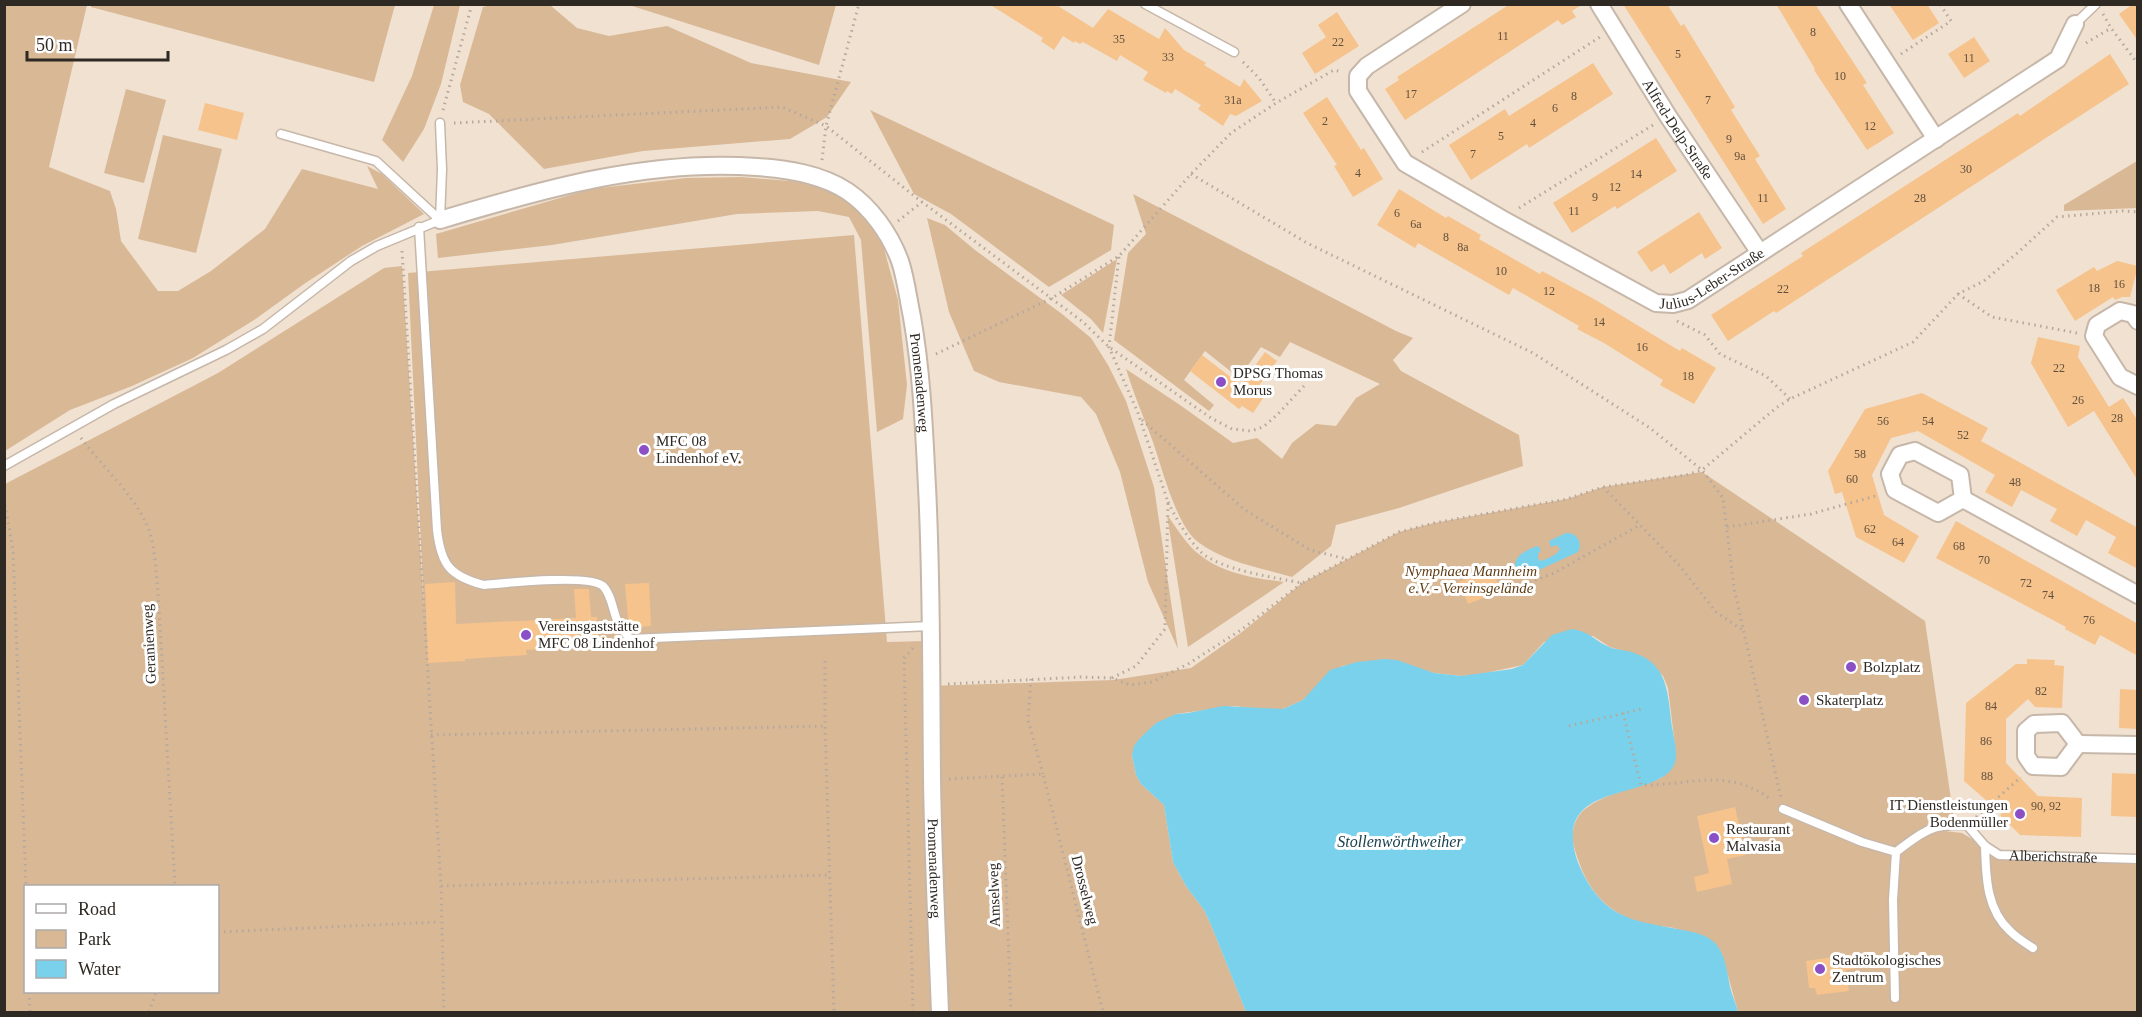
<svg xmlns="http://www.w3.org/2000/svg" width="2142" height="1017" font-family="Georgia,serif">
	<rect width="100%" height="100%" fill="#f0e1d1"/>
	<path fill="#d9b896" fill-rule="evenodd" d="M5,4L87,5L49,167L110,191L116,209L121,241L158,291H178L211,271L265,229L302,169L378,189L367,166L382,174L424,214L362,246L304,284L257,318L193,358L132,386L70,410L5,451Z
		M91,5V4L395,5L374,82L91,7Z
		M434,5H460L441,84L424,129L403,162L382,140L412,76Z
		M491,5H550L577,28L609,36L667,26L751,63L851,82L827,117L790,139L643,151L544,169L489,114L463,102L460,85L483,7Z
		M629,5L836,4V5L819,65Z
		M126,89L166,100L144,183L104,173Z
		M870,110L1114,225L1111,250L1049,287L951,214L914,194Z
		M163,135L222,149L196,253L138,239Z
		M2137,161V208L2064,211V205Z
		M741,177L802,182L840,193L869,215L880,234L898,300L907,385L903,419L877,432L861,240L849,217L818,211L737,214L552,245L438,258L436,234L591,189L686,178Z
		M1133,194L1396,331L1413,338L1393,360L1401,371L1519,435L1523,466L1399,508L1336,525L1331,546L1292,577C1261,568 1224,562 1198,542C1176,525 1162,468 1153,442C1144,418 1134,395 1126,369L1180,405L1233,443L1257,438L1282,459L1292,443L1316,424L1336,426L1356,398L1380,384L1290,342L1280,357L1261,347L1239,378L1205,351L1184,380L1214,405L1209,411L1114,340L1128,253L1146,234Z
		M927,218L945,225L975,250L1062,314L1091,338L1108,365L1126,401L1154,487L1178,649L1148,582L1120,472L1096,414L1081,397L999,382L974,371L949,312Z
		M854,235L887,642L926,641L928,686L1113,680L1191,668L1242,632L1302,583L1399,532L1434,523L1567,499L1603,487L1702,472L1925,621L1954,820L1933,824L1936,830L1962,833L1999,855L2137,859V1012H1738L1722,954C1708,946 1688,932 1674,928C1663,926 1652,926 1642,923C1604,912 1586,888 1575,850C1570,835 1573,819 1585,809C1607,792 1636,789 1661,778L1675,746L1668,688L1663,676L1645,658L1610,647L1593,636L1544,642L1523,665L1476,675L1461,676L1434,673L1385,659L1342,666L1303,700L1283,709H1259L1234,706L1176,714L1132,755L1136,775L1141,784L1164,805L1173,862L1186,886L1204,910L1211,925L1246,1012H5V484L218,373L384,268L402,266L424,608L408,273ZM26,886H218V992H26Z
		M1117,259L1103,333L1091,319L1061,295Z
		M1167,515C1177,528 1187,546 1200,555C1224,574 1254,578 1284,582L1188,647Z"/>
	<path fill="#7ad1ec" d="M1566,533C1577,532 1583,543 1578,552L1526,576C1502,564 1523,550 1538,546L1541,550L1538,554V558L1540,561C1547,559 1557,555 1560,549L1557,545L1551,547L1549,541Z
		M1572,629C1592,632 1595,642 1612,648C1619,650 1627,650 1634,653C1672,665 1667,701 1673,732C1675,745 1680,761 1670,771C1645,797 1570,787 1573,838C1573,853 1580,869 1587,881C1611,923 1645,922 1688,931C1698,933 1709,936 1716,944C1726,956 1727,972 1730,987C1732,995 1736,1004 1738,1012H1246L1211,925L1204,910L1186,886L1173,862L1164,805L1141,784L1136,775L1132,755L1134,746L1140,738L1156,723L1176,714L1188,713L1223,706L1283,709L1303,700L1330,670L1357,662L1385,659L1397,660L1434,673L1461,676L1512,669L1523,665L1552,635Z"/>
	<path fill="#f6c38c" d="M989,4H1055L1093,28L1108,9L1159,39L1165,28L1184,50L1206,63L1204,65L1240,87L1244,79L1262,101L1236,116L1230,114L1223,126L1198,109L1201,105L1175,89L1172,94L1167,91L1166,93L1143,80L1148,72L1120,55L1117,61L1083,42L1080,44L1075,41L1074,43L1063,36L1054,50L1041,41L1043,38Z
		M1510,4H1583L1572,11L1576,17L1562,25L1558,20L1405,120L1385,89L1399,80L1397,77Z
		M1623,4H1667L1681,26L1684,24L1735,107L1731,110L1760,156L1755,159L1786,209L1763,224Z
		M1776,4H1815L1867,83L1863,85L1894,133L1867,150L1814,70L1815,69Z
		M1889,4H1927L1939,23L1913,40Z
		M2133,4H2138V41L2119,14Z
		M1337,12L1359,46L1315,74L1302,53L1326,37L1318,25Z
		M1974,37L1990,61L1964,78L1948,54Z
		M2110,54L2129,84L1776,313L1774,311L1728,341L1711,315L1803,256L1801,253L2018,113L2020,116Z
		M1593,63L1613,94L1529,148L1527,144L1471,180L1449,145L1505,109L1509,116Z
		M1327,97L1361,150L1364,148L1383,179L1353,197L1334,166L1337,165L1303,113Z
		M205,103L244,113L237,140L198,130Z
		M1656,138L1677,171L1617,209L1615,206L1572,233L1553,203Z
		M1399,189L1446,218L1448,216L1481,235L1479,239L1540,274L1542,271L1594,299L1680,351L1682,348L1716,368L1694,404L1660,385L1663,380L1604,343L1577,329L1579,326L1513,288L1509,295L1418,243L1415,248L1377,225Z
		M1699,212L1722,248L1705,259L1702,253L1670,274L1664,264L1651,272L1637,252Z
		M2117,261L2138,266L2130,297H2122L2115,300L2113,297L2075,321L2056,290L2094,267L2097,271Z
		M2038,337L2080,346L2078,357L2109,407L2123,398L2138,421V481L2094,411L2068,427L2031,363Z
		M1265,352L1277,361L1255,391L1264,397L1253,413L1242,406L1239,409L1190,371L1202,355L1241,385Z
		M1922,393L1988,428L1981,441L2138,528V569L2108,553L2116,537L2086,520L2077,536L2050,521L2057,509L2021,490L2012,507L1985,492L1995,475L1918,431L1891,438L1872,475L1884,515L1919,536L1904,563L1856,537L1842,492L1835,494L1828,471L1865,409Z
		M1956,521L2138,624V656L2100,635L2095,645L2065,629L2066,627L1936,558Z
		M1492,569L1501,591L1468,604L1459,582Z
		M455,582L456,624L576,618L574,589H589L591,617H597L599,646L526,650L527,655L465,659V661L428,663L425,584Z
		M649,583L651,626L629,628L625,584Z
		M2027,659L2055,660L2054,665L2064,666L2062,708L2035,707L2028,699L2006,719V763L2038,796L2082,798L2081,837L2020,835L2000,815L2002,814L1964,781L1966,703L2016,664H2027Z
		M2120,689L2138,690V729L2119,728Z
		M2112,773L2138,774V817L2111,816Z
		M1735,807L1746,855L1727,859L1732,884L1697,892L1694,877L1709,873L1697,816Z
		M1855,954L1857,968L1846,970L1849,991L1817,995L1815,988H1809L1806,961Z"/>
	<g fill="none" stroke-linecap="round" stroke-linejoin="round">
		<g stroke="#c6b7a9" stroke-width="11">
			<g id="lane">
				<path d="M1145,4L1234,52"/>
				<path d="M2075,24L2096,4"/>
				<path d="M281,134L376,161L440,220"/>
				<path d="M419,227L437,530C441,564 449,576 484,585C505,583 589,574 603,586C612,595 613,613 619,625C622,630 626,634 630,639L931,626"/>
				<path d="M4,466L114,404L226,350L263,329L351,261L377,246L440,220L442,169L440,123"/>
				<path id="s1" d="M1783,809L1862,842L1896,852C1922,832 1932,823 1967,825L1985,846L1999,855L2138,859"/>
				<path d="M1985,846C1986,876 1986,909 2010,931C2017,938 2025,943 2033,948"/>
				<path d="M1895,998L1893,900L1896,852"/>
			</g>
		</g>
		<g stroke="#c6b7a9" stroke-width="20">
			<g id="street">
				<path id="s2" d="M1462,4L1367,66L1358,76V91L1405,163L1502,219L1656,303L1673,304L1688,300L2058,59L2075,24"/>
				<path id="s3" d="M1599,4L1668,116L1760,253"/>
				<path d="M1848,4L1936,139"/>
				<path id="s4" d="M440,220C543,189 648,159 757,167C788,169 821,174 847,191C871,207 890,234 900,261C906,279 908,298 912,317C922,374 924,429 927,487C932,584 931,681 932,778C933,856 937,934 940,1012"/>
				<path d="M2138,321L2133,314L2120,311L2097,325L2094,336L2120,377L2138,386"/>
				<path d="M1963,499L1938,513L1895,490L1890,474L1900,455L1915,451L1960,475L1963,499L2138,595"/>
				<path d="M2062,723L2078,744L2061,767L2033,766L2026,756V731L2034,724Z"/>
				<path d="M2078,744L2138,745"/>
			</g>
		</g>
		<path stroke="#b5a89c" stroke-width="3" stroke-dasharray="1.5 4.5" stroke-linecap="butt" d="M2103,14L2111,28L2138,64
			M2086,43L2111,28
			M1901,54L1951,21L1940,4
			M1243,62L1259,78L1276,103
			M443,110L472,4
			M454,123L782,107L826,126L922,202L1083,322L1109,347L1211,418L1232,429L1251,431L1263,427L1277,415L1304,386
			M1422,152L1600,37
			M822,160L826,126L859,4
			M1191,174L1307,243L1533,353L1650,428L1702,470L1776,408L1790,399L1913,342L1958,294L1984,281L2015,255L2057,217L2123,211L2138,212
			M1519,208L1653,125
			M898,221L922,202
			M402,251L441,886L444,1012
			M1958,294L1992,317L2077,333
			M1677,321L1705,335L1720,354L1766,376L1790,399
			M936,354L1052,298L1119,256L1191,174L1231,133L1276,103L1334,70L1342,72
			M1142,420L1245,510L1310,550L1347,559
			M81,438C102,466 131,492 146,523C155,540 156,572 158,592L175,886
			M1603,487L1679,565L1716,612L1744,631
			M4,499L13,550L26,886
			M1168,502C1177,520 1187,538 1201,552C1220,570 1277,578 1302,583L1399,532L1434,523L1567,499L1603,487L1686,475L1702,470L1723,498L1734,588L1781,798
			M1727,527L1811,514L1879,495
			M1507,591L1554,573L1640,525
			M913,648L904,658L913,1012
			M825,661V726L834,1012
			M1112,678L1136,666L1165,629L1168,502L1138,413L1109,347L1119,256
			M1031,679L1028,720L1043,774
			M948,684L1082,677L1112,678L1130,685L1152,682L1188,664L1241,630L1302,583
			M1623,713L1641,785C1692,786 1726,766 1772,800
			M1569,726L1642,709
			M431,735L825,726
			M1002,777L1011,1012
			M949,779L1043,774L1103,1012
			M1976,817L2021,777
			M441,886L829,875
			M218,932L440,922
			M29,992L30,1012
			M149,1012L156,992"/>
		<use href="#lane" stroke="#fff" stroke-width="8"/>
		<use href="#street" stroke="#fff" stroke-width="16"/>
	</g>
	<g fill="#8b4fc6" stroke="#fff" stroke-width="2">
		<circle cx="1221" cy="382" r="6"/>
		<circle cx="644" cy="450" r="6"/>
		<circle cx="526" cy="635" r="6"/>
		<circle cx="1851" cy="667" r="6"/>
		<circle cx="1804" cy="700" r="6"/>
		<circle cx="2020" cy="814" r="6"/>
		<circle cx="1714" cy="838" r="6"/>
		<circle cx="1820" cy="969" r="6"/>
	</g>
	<g text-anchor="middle" stroke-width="6" stroke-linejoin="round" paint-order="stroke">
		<g font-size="12" fill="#61503d">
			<text x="1813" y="36">8</text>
			<text x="1503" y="40">11</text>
			<text x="1119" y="43">35</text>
			<text x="1338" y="46">22</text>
			<text x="1678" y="58">5</text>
			<text x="1168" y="61">33</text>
			<text x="1969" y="62">11</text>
			<text x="1840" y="80">10</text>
			<text x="1411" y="98">17</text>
			<text x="1574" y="100">8</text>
			<text x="1233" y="104">31a</text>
			<text x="1708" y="104">7</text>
			<text x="1555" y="112">6</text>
			<text x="1325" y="125">2</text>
			<text x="1533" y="127">4</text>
			<text x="1870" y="130">12</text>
			<text x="1501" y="140">5</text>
			<text x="1729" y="143">9</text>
			<text x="1473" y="158">7</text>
			<text x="1740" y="160">9a</text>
			<text x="1966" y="173">30</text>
			<text x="1358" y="177">4</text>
			<text x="1636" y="178">14</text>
			<text x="1615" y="191">12</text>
			<text x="1595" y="201">9</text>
			<text x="1763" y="202">11</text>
			<text x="1920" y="202">28</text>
			<text x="1574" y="215">11</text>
			<text x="1397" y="217">6</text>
			<text x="1416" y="228">6a</text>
			<text x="1446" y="241">8</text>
			<text x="1463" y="251">8a</text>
			<text x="1501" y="275">10</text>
			<text x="2119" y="288">16</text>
			<text x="2094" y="292">18</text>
			<text x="1783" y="293">22</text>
			<text x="1549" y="295">12</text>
			<text x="1599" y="326">14</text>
			<text x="1642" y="351">16</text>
			<text x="2059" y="372">22</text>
			<text x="1688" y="380">18</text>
			<text x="2078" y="404">26</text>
			<text x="2117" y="422">28</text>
			<text x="1883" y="425">56</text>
			<text x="1928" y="425">54</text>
			<text x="1963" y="439">52</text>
			<text x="1860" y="458">58</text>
			<text x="1852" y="483">60</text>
			<text x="2015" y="486">48</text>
			<text x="1870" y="533">62</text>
			<text x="1898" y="546">64</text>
			<text x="1959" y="550">68</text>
			<text x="1984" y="564">70</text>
			<text x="2026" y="587">72</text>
			<text x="2048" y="599">74</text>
			<text x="2089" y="624">76</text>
			<text x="2041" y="695">82</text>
			<text x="1991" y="710">84</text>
			<text x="1986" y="745">86</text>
			<text x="1987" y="780">88</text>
			<text x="2046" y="810">90, 92</text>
		</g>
		<g font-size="15" fill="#2f2923" stroke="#fff">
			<text dy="5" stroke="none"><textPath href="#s3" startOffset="148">Alfred-Delp-Straße</textPath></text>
			<text dy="5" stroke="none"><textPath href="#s2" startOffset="578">Julius-Leber-Straße</textPath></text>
			<text dy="5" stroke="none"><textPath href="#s4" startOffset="630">Promenadenweg</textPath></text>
			<text transform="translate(149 644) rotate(-93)" y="5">Geranienweg</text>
			<text dy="5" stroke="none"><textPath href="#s1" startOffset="298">Alberichstraße</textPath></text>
			<text dy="5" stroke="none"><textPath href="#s4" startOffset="1116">Promenadenweg</textPath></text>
			<text transform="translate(1085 890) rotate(76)" y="5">Drosselweg</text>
			<text transform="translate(994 895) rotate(-92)" y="5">Amselweg</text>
		</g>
		<g font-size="15" fill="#2f2923" stroke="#fff" text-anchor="start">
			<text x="1233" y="378">DPSG Thomas<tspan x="1233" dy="17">Morus</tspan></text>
			<text x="656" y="446">MFC 08<tspan x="656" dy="17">Lindenhof eV.</tspan></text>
			<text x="538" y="631">Vereinsgaststätte<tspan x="538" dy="17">MFC 08 Lindenhof</tspan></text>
			<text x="1863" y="672">Bolzplatz</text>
			<text x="1816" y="705">Skaterplatz</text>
			<text x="2008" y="810" text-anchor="end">IT Dienstleistungen<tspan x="2008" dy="17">Bodenmüller</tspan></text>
			<text x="1726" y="834">Restaurant<tspan x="1726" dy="17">Malvasia</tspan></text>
			<text x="1832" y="965">Stadtökologisches<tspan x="1832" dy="17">Zentrum</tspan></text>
		</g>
		<g font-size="15" font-style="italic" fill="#603e14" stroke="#fff">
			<text x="1471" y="576">Nymphaea Mannheim<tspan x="1471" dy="17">e.V. - Vereinsgelände</tspan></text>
		</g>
		<g font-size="16" font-style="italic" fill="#19414c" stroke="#fff">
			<text x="1400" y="847">Stollenwörthweiher</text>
		</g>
	</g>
	<rect width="2142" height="1017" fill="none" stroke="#2f2923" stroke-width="12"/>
	<rect x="24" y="885" width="195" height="108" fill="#ffffff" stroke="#aca9a7" stroke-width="1.5"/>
	<rect x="36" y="904" width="30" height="9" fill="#ffffff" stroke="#aca9a7" stroke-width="1.5"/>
	<text x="78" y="915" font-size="18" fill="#2f2923">Road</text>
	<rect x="36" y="930" width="30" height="18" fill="#d9b896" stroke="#aca9a7" stroke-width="1.5"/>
	<text x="78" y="945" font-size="18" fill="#2f2923">Park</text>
	<rect x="36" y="960" width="30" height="18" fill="#7ad1ec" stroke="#aca9a7" stroke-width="1.5"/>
	<text x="78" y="975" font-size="18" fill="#2f2923">Water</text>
	<path d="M27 51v9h141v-9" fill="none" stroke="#2f2923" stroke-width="3"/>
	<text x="36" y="51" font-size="18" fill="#2f2923" stroke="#ffffff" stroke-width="4.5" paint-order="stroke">50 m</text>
</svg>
